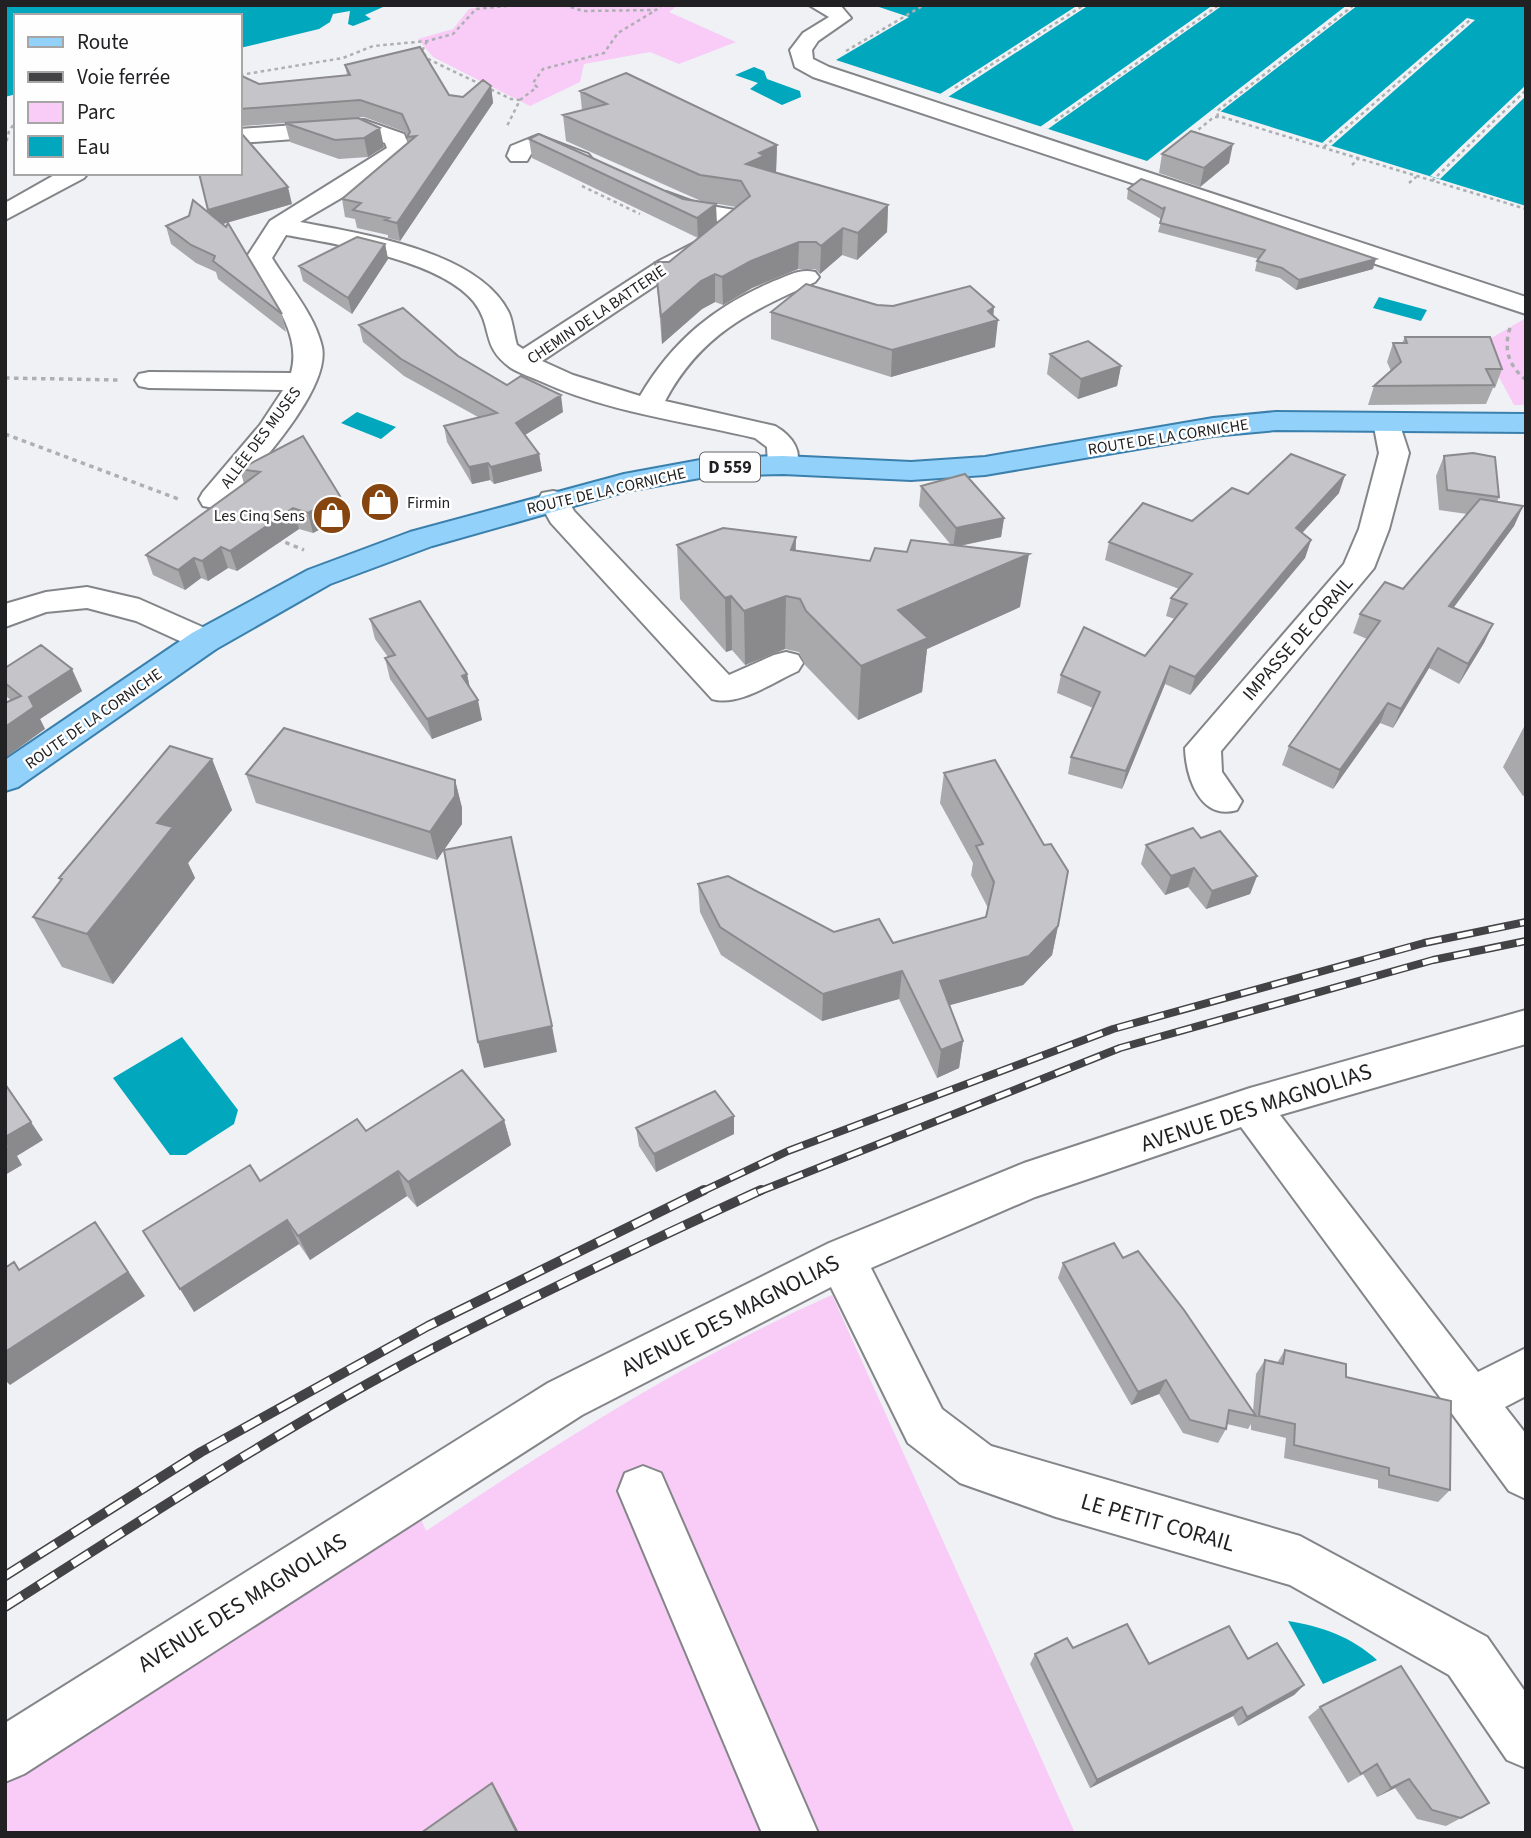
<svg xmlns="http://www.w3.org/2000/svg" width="1531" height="1838" font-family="'Source Sans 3',sans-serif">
	<rect width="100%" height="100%" fill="#eff1f5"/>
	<path fill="#f8ccf7" d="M488,5H678L669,12L736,42L679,64L650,52L584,64L580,82L530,106L433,57L418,39L453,29L469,9Z
		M1526,318V405H1514L1481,344Z
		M832,1295L1075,1833H5V1767L419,1514L426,1531C557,1443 687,1359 832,1295Z"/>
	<path fill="#00a7bd" d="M5,5H383V7L365,15L371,19L353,26L348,24L350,11L333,14L330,22L319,29L240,48V16H16V94L5,97Z
		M873,5H1526V206L1213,109L1147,161L836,60L909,17Z
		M754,67L764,71L767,79L800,91L801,97L782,105L750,89L758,83L735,75Z
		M1379,297L1427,310L1421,321L1373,308Z
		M357,412L396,427L381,439L341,423Z
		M182,1037L238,1110L234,1124L186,1155H170L113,1078Z
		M1288,1621C1321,1626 1352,1637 1377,1660L1323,1684Z"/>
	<path fill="#eff1f5" d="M1078,5H1089L948,97L940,94Z
		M1213,5H1223L1048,129L1040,127Z
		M1347,5H1358L1220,112L1213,109Z
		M1467,18L1475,20L1331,146L1322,143Z
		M1526,85V96L1440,179L1430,176Z"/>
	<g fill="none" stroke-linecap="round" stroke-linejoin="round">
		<g stroke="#838588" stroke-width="4">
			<path id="minor" d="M809,5H840L851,18L818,41L812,50L813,59L829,67L1526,297V314L813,77L795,67L790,50L803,33L829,17Z
				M364,120L404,134L411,150L391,169L300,222C362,234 479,251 509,313C513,323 514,335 517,345L523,349L659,261L698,241L723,222C702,219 667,218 654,199L657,194L666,192L699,204L741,211L748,224L716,251L677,271L542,361L573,375L640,396C673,340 715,306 774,281C788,276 800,268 815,272L819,277L815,282C749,312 701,334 665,401L775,426C791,435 806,453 793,471L783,474L773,471L768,465L767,447L755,438C683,421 607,412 540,381C531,377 519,373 511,368C480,346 494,328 474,302C440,260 337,244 286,235L272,258C289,286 315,315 322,347C331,391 251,473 225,506L214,508L203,506L199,499L203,492L260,425L283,390L149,388L139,386L135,380L139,374L149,372L291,373C303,331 267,293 246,258L270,221L387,148L385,143L362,134L240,143V129Z
				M538,135L588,154L592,159L588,164H572L539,151L531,154L527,161H511L507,156L511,146Z
				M58,173H88L84,178L5,220V203Z
				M1387,413L1397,416L1409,453L1389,529L1374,568L1221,751L1222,772L1242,801L1237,810C1200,821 1186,777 1185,748L1344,564L1359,529L1379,453L1373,422L1377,416Z
				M553,491L564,493L574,511L729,675L774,655L786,652L798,655L803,663L798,671C773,682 739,707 712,699L551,523L538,500L542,493Z
				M87,587L139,599L216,633L221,641L216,649L204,652L136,621L87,608L46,612L5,627V604L46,592Z
				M1526,1010V1044L1280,1115L1478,1372L1526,1348V1396L1505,1407L1526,1434V1499L1509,1491L1241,1127L1035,1197L871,1268L942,1409L991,1446L1300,1536L1487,1637L1526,1693V1768L1507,1760L1449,1675L1290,1585L1056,1517L960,1483L908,1443L831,1287L582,1415L24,1774L5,1782V1723L548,1383L829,1243L1024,1163L1250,1088Z
				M643,1466L661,1473L818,1833H762L618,1491L625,1473Z"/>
		</g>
		<g stroke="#3b80ac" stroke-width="4">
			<path id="major" d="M1276,412L1526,414V432L1276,430L1213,436L985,475L911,480L783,474L711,476L627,491L432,546L330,584L216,649L18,787L5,791V760L192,633L308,570L410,532L624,474L711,458L783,456L911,462L985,457L1213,418Z"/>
		</g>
		<path stroke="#adafb2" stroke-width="2.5" stroke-dasharray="3.5 3.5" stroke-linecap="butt" d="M564,5L583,11L656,10L662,5
			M427,41L422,51L428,59L511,99L520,100L507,126
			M846,51L924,5
			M240,75L343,58L373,46L427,41L453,34L476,9L516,5
			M955,88L1084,5
			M520,100L537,87L533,83L543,69L604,53L618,33L656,10
			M1218,117L1217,111L1354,5
			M1055,121L1219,5
			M1193,134L1214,117H1222L1526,209
			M1324,147L1470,20
			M5,148L9,131L16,121
			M1352,165L1359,158
			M1432,181L1526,90
			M1409,183L1416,177
			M582,186L640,214"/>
		<path stroke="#adafb2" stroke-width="3.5" stroke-dasharray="4.5 4.5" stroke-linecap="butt" d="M1510,328C1503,350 1509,366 1526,380
			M5,378L120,380
			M5,434L181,500
			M277,539L304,550"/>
		<use href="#minor" fill="#fff" fill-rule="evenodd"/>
		<use href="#major" fill="#92d1fa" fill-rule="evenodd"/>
		<g stroke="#434346" stroke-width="8">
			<path id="rail-far1" d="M701,1192L788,1151L1113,1029L1424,943L1526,922
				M758,1192L1120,1048L1433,960L1526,941"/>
		</g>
		<g stroke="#434346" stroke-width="10">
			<path id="rail" d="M5,1576L201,1452L428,1326L704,1190
				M5,1607C145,1518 285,1426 432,1349C540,1293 650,1241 761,1190"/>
		</g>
		<use href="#rail-far1" stroke="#fefeff" stroke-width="5" stroke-dasharray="16" stroke-linecap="butt"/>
		<use href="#rail" stroke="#fefeff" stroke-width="7" stroke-dasharray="20" stroke-linecap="butt"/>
	</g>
	<path fill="#a9a9ac" d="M345,65L449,95L463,97L491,86L493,103L400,241L388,238V235L357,228L355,219L345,217L342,199L408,143L407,137L405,132L364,117L243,126L240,125V75L259,84L347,75Z
		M580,91L777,145L776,172H775L888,205L887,232L857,260L842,255L820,274L815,269H798L752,288L723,305L715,302L702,309L662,344L655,262H669L698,238L532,158L529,139L717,223L736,207L701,201L566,141L563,115L582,110Z
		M358,118L384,147L368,157L339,159L290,142L285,123Z
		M1162,154L1229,163L1200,187L1159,173Z
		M1128,189L1373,269L1296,290L1280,278L1255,271L1257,261L1259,259L1158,232L1162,218L1161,219L1127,199Z
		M292,204L223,224L282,314L286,332L218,279L216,272L196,263L171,244L166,226L208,212Z
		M385,244L388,259L352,314L303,281L299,266Z
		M877,305L995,347L891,377L771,339V312Z
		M359,325L458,356L507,385L563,412L525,435L539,454L542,471L494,484L490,480L472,484L447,442L444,426L478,417L404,376L363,342Z
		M1405,337L1502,369L1495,388H1493L1486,404L1368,405L1374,386L1391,371L1387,362L1393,343H1402Z
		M1050,354L1121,366L1117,386L1078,399L1047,374Z
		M303,436L345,516L313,533L299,529L237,571L228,568L208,581L201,578L185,590L153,575L146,555L244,484L240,469Z
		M1444,456L1499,497L1497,502L1523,506L1514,526L1453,608L1493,624L1484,643L1459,684L1429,668L1393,728L1380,723L1333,789L1282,765L1289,746L1367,639L1353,633L1360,614L1403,589L1467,514L1439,510L1436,476Z
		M921,486L1004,518L1001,537L960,546L1020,607L927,649L922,692L858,720L805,665L799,652L785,649L745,665L732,650L726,652L680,599L677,545L796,551L870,561L907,552L951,545L919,506Z
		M1339,493L1302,533L1311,540L1305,558L1190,695L1165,684L1122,789L1068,774L1071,757L1093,708L1057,693L1061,675L1145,656L1175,619L1166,616L1171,598L1179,589L1105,560L1109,542L1192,521L1248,494Z
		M370,619L467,674L470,688L482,720L432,739L390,679L385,658L388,657L375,639Z
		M5,668L82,691L40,719L45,729L7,697L5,694Z
		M1526,723V795L1523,796L1503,767Z
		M212,759L232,810L188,863L195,878L113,984L62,967L33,917L60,881L59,878Z
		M944,773L1058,926L1052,955L1023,985L949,1005L963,1041L959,1068L937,1078L899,999L822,1021L721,955L700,912L698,884L834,932L893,943L986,917L988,908L971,875L973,863L940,803Z
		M246,774L455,780L462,808V824L437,860L256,803Z
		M1146,845L1257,876L1250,894L1206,909L1188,887L1165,895L1141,864Z
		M504,1120L511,1145L417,1207L407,1196L310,1260L299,1244L194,1312L260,1181L366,1131Z
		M636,1128L734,1134L656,1172L639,1146Z
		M1123,1258L1253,1411L1256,1374L1265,1360L1277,1363L1285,1350L1346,1377L1450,1490L1438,1502L1378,1488V1480L1284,1458L1286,1438L1251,1430V1424L1248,1429L1227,1424L1226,1429L1218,1443L1183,1433L1159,1394L1131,1405L1058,1278L1063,1263Z
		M1073,1648L1149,1664L1248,1659L1304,1685L1294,1695L1238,1726L1233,1716L1090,1788L1030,1664L1035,1654Z
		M1320,1707L1489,1803L1446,1826L1417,1819L1395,1788L1377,1797L1363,1774L1348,1783L1308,1717Z"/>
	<path fill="#8a898c" d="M491,86L493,103L400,241L397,223Z
		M380,128L384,147L368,157L364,138Z
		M1233,144L1229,163L1200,187L1204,168Z
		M777,145L776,172L764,178V183L746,191V164L759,153Z
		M288,187L292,204L212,227L208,210Z
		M716,204L717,224L698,238L697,218Z
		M888,205L887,232L857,260L858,233Z
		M843,228L842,255L820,274L821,246Z
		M799,242L798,269L752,288L723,305L722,277L751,261Z
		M385,244L388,259L352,314L348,298Z
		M1376,259L1373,269L1296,290L1299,280Z
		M715,274V302L702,309L662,344L661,316L701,281Z
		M994,307L993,322L998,320L995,347L891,377L892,350Z
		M1121,366L1117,386L1078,399L1081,379Z
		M561,395L563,412L518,439L516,423Z
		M539,454L542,471L494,484L491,467Z
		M488,463L490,480L472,484L469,467Z
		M1345,475L1339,493L1290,546L1296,528Z
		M340,496L345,516L313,533L308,513Z
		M1523,506L1514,526L1440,626L1449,606Z
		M293,508L299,529L237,571L230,551Z
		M1004,518L1001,537L953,547L956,528Z
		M796,537L795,591L791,550Z
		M1311,540L1305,558L1190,695L1195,677Z
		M221,547L228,568L208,581L202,561Z
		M1029,554L1020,607L927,649L922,692L858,720L861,666L898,610Z
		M194,558L201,578L185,590L178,570Z
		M731,596L732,650L726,652L725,598Z
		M786,596L785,649L745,665L744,611Z
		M1493,624L1484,643L1459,684L1468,664Z
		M1438,648L1429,668L1393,728L1401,709Z
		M1170,666L1165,684L1122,789L1126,771Z
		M72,669L82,691L40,719L45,729L5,758V727L29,697Z
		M467,674L471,694L462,676Z
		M478,700L482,720L432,739L427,719Z
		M1388,703L1380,723L1333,789L1340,770Z
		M212,759L232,810L188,863L195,878L113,984L87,934L157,823Z
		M455,780L462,808V824L437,860L430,832Z
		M1194,868L1188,887L1165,895L1171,876Z
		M1257,876L1250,894L1206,909L1212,891Z
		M1058,926L1052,955L1023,985L936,1009L940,981Z
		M902,971L899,999L822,1021L823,994Z
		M552,1026L557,1052L484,1068L478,1042Z
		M963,1041L959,1068L937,1078L941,1050Z
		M5,1083L43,1140L17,1156L22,1165L5,1175Z
		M734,1116V1134L656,1172L654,1154Z
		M504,1120L511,1145L417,1207L408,1182Z
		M398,1171L407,1196L310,1260L298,1236Z
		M287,1220L299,1244L194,1312L180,1289Z
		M95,1222L145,1296L10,1385L5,1380V1352Z
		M1166,1380L1159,1394L1131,1405L1138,1392Z
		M1304,1685L1294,1695L1238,1726L1247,1717Z
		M1242,1707L1233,1716L1090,1788L1097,1780Z
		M1409,1779L1395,1788L1377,1797L1391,1788Z
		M492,1783L500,1796L519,1833H517Z"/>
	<path fill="#c5c4c8" stroke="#8a898c" stroke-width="2" d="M420,47L449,95L463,97L483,80L491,86L397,223L385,220L389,218L353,210L361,203L342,199L416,136L407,137L410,132L402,114L360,100L240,109V75L259,84L350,75L345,65Z
		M626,73L777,145L759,153L764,156L746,164L888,205L858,233L843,228L821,246L816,242H799L751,261L722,277L715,274L701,281L661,316L655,262H669L750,196L741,181L700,175L563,115L607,104L580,91Z
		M358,118L380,128L364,138L335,140L285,123Z
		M1191,131L1233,144L1204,168L1162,154Z
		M240,134H242L288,187L208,210L199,173H240Z
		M539,134L683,199L716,204L697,218L529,139Z
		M1141,179L1376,259L1299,280L1282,268L1257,261L1265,250L1160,223L1165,207L1163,209L1128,189Z
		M193,200L226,227L228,223L282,314L213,261L215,256L191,245L166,226L189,216Z
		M357,237L385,244L348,298L299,266Z
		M806,284L877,305L893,306L970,286L994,307L988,311L998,320L892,350L771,312Z
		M403,308L458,356L507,385L521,376L561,395L516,423L539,454L491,467L488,463L469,467L444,426L497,413L401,359L359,325Z
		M1405,337H1490L1502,369H1486L1494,385L1374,386L1401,362L1393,343H1407Z
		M1088,341L1121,366L1081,379L1050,354Z
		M303,436L340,496L308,513L293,508L230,551L221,547L202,561L194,558L178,570L146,555L260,472L240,469Z
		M1473,453L1495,457L1499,497L1447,490L1444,456Z
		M1291,454L1345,475L1296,528L1311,540L1195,677L1170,666L1126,771L1071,757L1100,692L1061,675L1084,627L1145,656L1187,604L1171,598L1192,574L1109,542L1143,503L1192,521L1232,488L1248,494Z
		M965,474L1004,518L956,528L921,486Z
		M1480,499L1523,506L1449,606L1493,624L1468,664L1438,648L1401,709L1388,703L1340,770L1289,746L1380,621L1360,614L1385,582L1403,589Z
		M723,528L796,537L791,550L870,561L875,548L907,552L911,540L1029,554L898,610L928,638L861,666L806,611L800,599L786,596L744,611L731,596L725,598L677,545Z
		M420,601L467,674L462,676L478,700L427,719L385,658L395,655L370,619Z
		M41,645L72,669L29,697L34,707L5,727V703L21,696L5,683V668Z
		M284,728L455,780V796L430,832L246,774Z
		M170,746L212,759L157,823L173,827L87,934L33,917L62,879L59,878Z
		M995,760L1044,845L1051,844L1068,871L1058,926L1029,956L940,981L963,1041L941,1050L902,971L823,994L720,927L698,884L728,876L834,932L879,919L893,943L986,917L994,882L976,846L983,844L944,773Z
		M1193,828L1201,838L1220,831L1257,876L1212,891L1194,868L1171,876L1146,845Z
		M511,837L552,1026L478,1042L444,850Z
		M462,1070L504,1120L408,1182L398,1171L298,1236L287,1220L180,1289L143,1231L250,1165L260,1181L357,1119L366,1131Z
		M5,1084L31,1122L5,1137Z
		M715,1091L734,1116L654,1154L636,1128Z
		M5,1140L9,1147L5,1149Z
		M95,1222L128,1272L5,1352V1268L14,1262L19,1270Z
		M1114,1243L1123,1258L1138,1251L1184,1310L1256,1416L1229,1410L1226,1429L1190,1420L1166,1380L1138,1392L1063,1263Z
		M1285,1350L1346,1364V1377L1451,1401L1450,1490L1389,1475V1468L1294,1445L1295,1424L1259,1416L1265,1360L1283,1364Z
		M1127,1624L1149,1664L1229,1626L1248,1659L1277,1643L1304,1685L1247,1717L1242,1707L1097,1780L1035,1654L1067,1638L1073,1648Z
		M1401,1666L1489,1803L1461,1818L1432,1810L1409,1779L1391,1788L1377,1764L1361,1774L1320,1707Z
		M492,1783L517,1833H421Z"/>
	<defs>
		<g id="shop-disc" transform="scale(2.0125)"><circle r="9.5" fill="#86450f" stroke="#fefeff"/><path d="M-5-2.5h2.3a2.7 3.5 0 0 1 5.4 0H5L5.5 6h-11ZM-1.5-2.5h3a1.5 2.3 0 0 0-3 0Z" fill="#fff"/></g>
	</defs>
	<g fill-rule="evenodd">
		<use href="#shop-disc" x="380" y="502"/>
		<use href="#shop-disc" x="332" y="515"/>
	</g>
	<g text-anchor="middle" stroke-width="5" stroke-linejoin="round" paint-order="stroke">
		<g font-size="16" fill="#212123" stroke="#fefeff">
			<text transform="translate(596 314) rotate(-34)" y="6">CHEMIN DE LA BATTERIE</text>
			<text transform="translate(1168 436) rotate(-9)" y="6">ROUTE DE LA CORNICHE</text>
			<text transform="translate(260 437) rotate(-53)" y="6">ALLÉE DES MUSES</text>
			<text transform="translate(606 490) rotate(-13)" y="6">ROUTE DE LA CORNICHE</text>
			<text transform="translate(93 718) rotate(-35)" y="6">ROUTE DE LA CORNICHE</text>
		</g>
		<g font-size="16" fill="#212123" stroke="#fefeff" text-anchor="start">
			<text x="407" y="508">Firmin</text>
			<text x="305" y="521" text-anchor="end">Les Cinq Sens</text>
		</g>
		<rect fill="#fefeff" stroke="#636365" stroke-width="2" x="700" y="452.5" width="60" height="29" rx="5"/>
		<g font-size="18" font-weight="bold" fill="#212123">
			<text x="730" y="473">D 559</text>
		</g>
		<g font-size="19" fill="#212123" stroke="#fefeff">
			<text transform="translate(1297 638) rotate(-49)" y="7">IMPASSE DE CORAIL</text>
		</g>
		<g font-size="23" fill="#212123" stroke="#fefeff">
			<text transform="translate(1256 1107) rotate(-18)" y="8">AVENUE DES MAGNOLIAS</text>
			<text transform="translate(730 1315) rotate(-27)" y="8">AVENUE DES MAGNOLIAS</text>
			<text transform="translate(1158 1522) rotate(16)" y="8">LE PETIT CORAIL</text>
			<text transform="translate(242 1602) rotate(-32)" y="8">AVENUE DES MAGNOLIAS</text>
		</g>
	</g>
	<rect width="1531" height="1838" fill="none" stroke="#212123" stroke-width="14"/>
	<rect x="14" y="14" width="228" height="161" fill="#fefeff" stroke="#a6a6a7" stroke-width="2"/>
	<rect x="28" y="37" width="35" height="10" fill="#92d1fa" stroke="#a6a6a7" stroke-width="2"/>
	<text x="77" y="49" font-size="21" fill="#212123">Route</text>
	<rect x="28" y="72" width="35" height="10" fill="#434346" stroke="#a6a6a7" stroke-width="2"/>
	<text x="77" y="84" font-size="21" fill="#212123">Voie ferrée</text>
	<rect x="28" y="102" width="35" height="21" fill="#f8ccf7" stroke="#a6a6a7" stroke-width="2"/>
	<text x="77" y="119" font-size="21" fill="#212123">Parc</text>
	<rect x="28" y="136" width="35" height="21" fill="#00a7bd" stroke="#a6a6a7" stroke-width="2"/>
	<text x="77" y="154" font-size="21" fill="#212123">Eau</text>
</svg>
